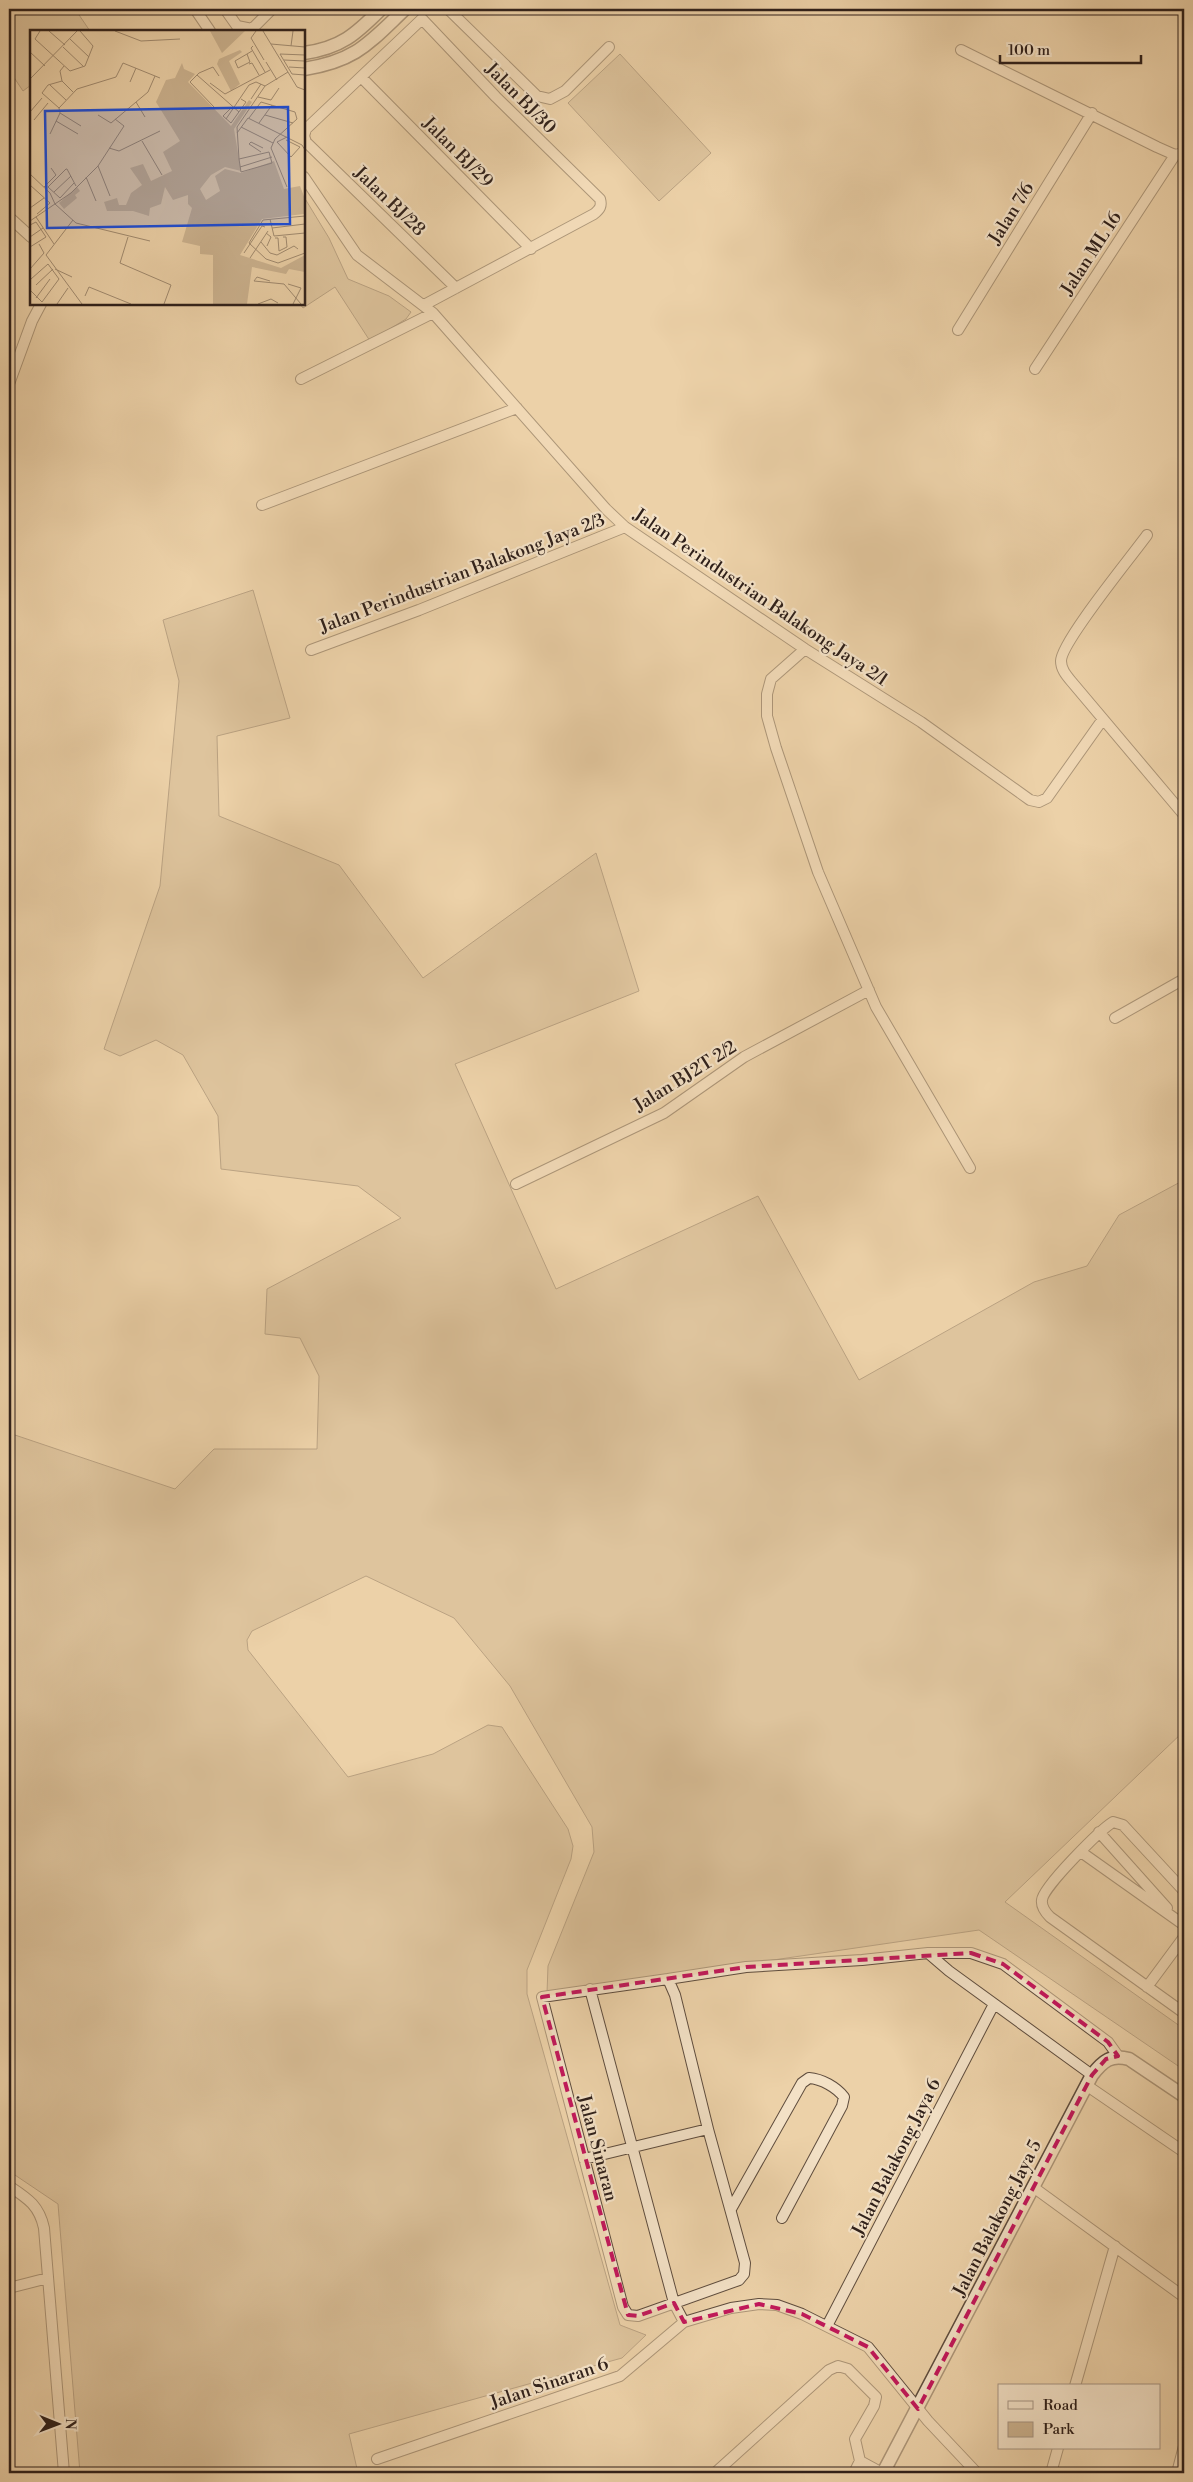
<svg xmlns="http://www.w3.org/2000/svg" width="1193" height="2482" font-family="'Libre Bodoni',serif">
	<rect width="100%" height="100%" fill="#ecd1a8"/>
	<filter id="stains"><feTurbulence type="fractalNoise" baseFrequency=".004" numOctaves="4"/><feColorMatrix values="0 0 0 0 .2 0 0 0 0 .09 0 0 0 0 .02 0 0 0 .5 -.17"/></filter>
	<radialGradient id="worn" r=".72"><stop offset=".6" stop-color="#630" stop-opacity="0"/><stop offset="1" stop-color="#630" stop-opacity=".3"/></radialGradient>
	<path fill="#ccb390" stroke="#7e6a56" d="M9,9H75L90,31H31V85L23,91L9,70Z
		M620,54L711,153L659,201L568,103Z
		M304,197L329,238L348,279L389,296L411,312L406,319L370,341L335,287L303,308L300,304H304Z
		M253,590L290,718L217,736L219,816L339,865L423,978L596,853L639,991L455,1064L556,1289L758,1196L859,1380L1034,1282L1087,1266L1119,1215L1184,1180V1731L1005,1902L1184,2029V2070L979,1930L547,1993L548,1966L594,1852L592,1827L510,1686L454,1618L366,1576L252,1631L247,1640L248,1650L348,1777L433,1754L488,1725L502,1727L568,1829L573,1846L571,1859L527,1970V1994L620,2325L646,2335L622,2358L349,2434L358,2473H80L58,2204L9,2171V1433L175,1489L214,1449H317L319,1376L300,1338L265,1334L267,1289L401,1218L358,1186L221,1169L218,1116L183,1055L156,1040L120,1056L104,1049L160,886L179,681L163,620Z"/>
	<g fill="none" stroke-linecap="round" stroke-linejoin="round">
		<g stroke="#5f4d3e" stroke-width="12">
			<path id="minor" d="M195,9L210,31
				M225,9L237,26L252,29L272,9
				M448,9L537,96L550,99L565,91L609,47
				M961,50L1157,147L1175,155L1184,153
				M362,78L531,249
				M304,177L357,255L433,313L606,509L625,527L805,649L921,722L1030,800L1039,802L1047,798L1103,719
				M9,217L31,237
				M424,305L594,214C600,209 602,206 600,199L496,97L422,19L306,129L304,136L306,142L456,288
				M958,330L1092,113
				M1035,369L1175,155
				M301,379L433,313
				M9,384L32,321L41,304
				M262,505L517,408
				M1147,535C1132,556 1061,642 1061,661C1061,669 1066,675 1071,681L1184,815
				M805,649L771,679L767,694V716L776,748L818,872L876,1007L970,1168
				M311,650L419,610L625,527
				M1115,1018L1184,979
				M516,1184L664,1113L744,1057L869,990
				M1099,1832L1167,1908
				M1081,1852L1184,1925
				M1184,1891L1123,1825L1113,1822C1100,1830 1043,1887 1042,1900C1041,1907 1045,1912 1050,1917L1184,2013
				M928,1953L949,1971L1092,2075
				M668,1979L675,1995L708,2129L745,2263L744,2274L739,2280L638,2316L628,2315L623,2307L542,1997Z
				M668,1979L746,1967L862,1960L928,1953H971L1003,1964L1108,2042L1118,2056
				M1147,1987L1184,1937
				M590,1989L674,2303L684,2322
				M1086,2085L1184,2152
				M584,2159L708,2129
				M9,2186C27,2198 39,2205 44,2228L64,2473
				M1033,2187L1184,2297
				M731,2209L802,2083L809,2078C822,2079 836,2087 844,2097L842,2106L782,2218
				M9,2288L48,2278
				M827,2326L994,2004
				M1075,2386L1115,2246
				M377,2459L620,2376L684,2322L731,2308L759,2304L777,2305L802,2314L868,2347L928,2421L977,2473
				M715,2473L829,2370L838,2366L848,2369L876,2397L874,2406L855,2439L860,2461L882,2473
				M854,2473L860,2461
				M1051,2473L1058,2448
				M1177,2473L1184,2446"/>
		</g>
		<g stroke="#5f4d3e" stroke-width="15">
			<path id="tertiary" d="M304,53C341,48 356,34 381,9
				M304,69C356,61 369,43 405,9
				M883,2473L1092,2075C1103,2061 1111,2054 1129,2059L1184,2096"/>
		</g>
		<use href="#minor" stroke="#f3e1c6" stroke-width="10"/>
		<use href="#tertiary" stroke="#f3e1c6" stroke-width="12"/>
	</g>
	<path d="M0 0H1193V2482H0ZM971,1953L1003,1964L1108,2042L1118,2056L1106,2059L1092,2075L918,2409L868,2347L802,2314L759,2304L684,2322L674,2303L638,2316L628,2315L542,1997L746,1967Z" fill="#ecd1a8" fill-opacity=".55" fill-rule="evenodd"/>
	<path fill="none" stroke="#c2185b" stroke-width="4" stroke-dasharray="10 6" stroke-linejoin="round" d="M971,1953L1003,1964L1108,2042L1118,2056L1106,2059L1092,2075L918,2409L868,2347L802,2314L759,2304L684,2322L674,2303L638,2316L628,2315L542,1997L746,1967Z"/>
	<g text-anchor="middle" stroke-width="4.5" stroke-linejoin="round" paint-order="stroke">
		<g font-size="18" fill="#30211b" stroke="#f3e1c6">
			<text transform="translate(521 98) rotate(45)" y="6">Jalan BJ/30</text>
			<text transform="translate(458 152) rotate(45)" y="6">Jalan BJ/29</text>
			<text transform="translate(390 201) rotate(44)" y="6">Jalan BJ/28</text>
			<text transform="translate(1011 213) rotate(-58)" y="6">Jalan 7/6</text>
			<text transform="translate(1091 253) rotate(-57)" y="6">Jalan ML 16</text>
			<text transform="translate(462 573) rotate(-21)" y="6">Jalan Perindustrian Balakong Jaya 2/3</text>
			<text transform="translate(761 597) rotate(34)" y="6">Jalan Perindustrian Balakong Jaya 2/1</text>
			<text transform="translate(685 1076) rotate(-32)" y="6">Jalan BJ2T 2/2</text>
			<text transform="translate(598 2148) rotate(75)" y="6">Jalan Sinaran</text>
			<text transform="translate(896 2157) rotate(-63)" y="6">Jalan Balakong Jaya 6</text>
			<text transform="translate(997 2218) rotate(-63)" y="6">Jalan Balakong Jaya 5</text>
			<text transform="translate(549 2383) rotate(-19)" y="6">Jalan Sinaran 6</text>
		</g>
	</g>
	<g transform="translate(30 30)">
		<rect width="275" height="275" fill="#ecd1a8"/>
		<path d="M180,1H215L192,23ZM210,20L212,22L199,31L210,54L201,61L187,34L189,29ZM152,33L154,39L165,44L158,52L201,96L219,70L222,72L204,99L211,141L195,137L181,145L170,159L176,170L190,161L185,146L195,139L211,143L244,131L254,159L270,156L275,169L274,184L232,189L210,225L251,238L275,225V242L259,239L256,244L222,237L217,274H183V225L170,224V216L152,212L162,178L158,174V165L143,170L135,157L131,174L120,178L119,186L103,181H77L74,172L87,168L89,175H96L101,163L112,155L100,138L113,134L121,151L142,141L133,122L150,111L126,72L136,50L145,48ZM47,157L50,161L45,165L47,168L34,179L29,173Z" fill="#ccb390"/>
		<path fill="none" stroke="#a18b70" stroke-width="1" d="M10,1L5,9L40,41L55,36L63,16L50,1M19,1L35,15M85,1L111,11L150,9M226,1L221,8L234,30M233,1L267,57L275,60M40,9L59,27M241,14L275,17M223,16L221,18L235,42M261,16L263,1M33,17L54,37M0,22L15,36M217,24L220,32L208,38L205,31L217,24L222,21M275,25L250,24L262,44L275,45M254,30L274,31M236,32L247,50M219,34L222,33L229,45M34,36L30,41L32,51L43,62M259,37L275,38M167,45L209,82M0,49L47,1M100,52L106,38M180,53L195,64L240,40M20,55L36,70M228,67L241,70L249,58M221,69L231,54M106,72L115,87M184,77L160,52L169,43L183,37L189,46M202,77L193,86L201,93L216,72L211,69M29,78L47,59L86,47L93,33L130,48M29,78L12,63L18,55L32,51M0,82L12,68M30,83L51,96M68,85L81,93L118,62L125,46M235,85L263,93M218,88L272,115L275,120M219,88L231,72L265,82L267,89L245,109L241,118L257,157M196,89L219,55L226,52L235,56M4,90L18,73M26,91L48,104M229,93L242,75M211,97L243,113M207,103L218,88M20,104L30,83L29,78M256,110L270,117L261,127L247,112L257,107M112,111L132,145M79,118L89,121L130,101M231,122L219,114L221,112L233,118M239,122L242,133L211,142L209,129ZM209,129L207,97L235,56L258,42M68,136L80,166M210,137L242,127M0,144L20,163L25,174L46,193L120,211M56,147L66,171M44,153L30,168L18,157L36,139H37L46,156M0,155L20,173L7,184M14,157L26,145L21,138M24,162L41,146M0,178L14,168M275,186L233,190L219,213L236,229L248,233L275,223M6,187L24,214M240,189L244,206L275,203M43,190L16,225L52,274M0,191L41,163L68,136L94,96L85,89M0,195L6,192L16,207L0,217M242,198L275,194M236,203L241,207L237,216M0,207L13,198M98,207L90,233L141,255L134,274M245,208H248L249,221L257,217L256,207H253M231,212L240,223L247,225L264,216L268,219M214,223L232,196L235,197M220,228L238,201M0,239L14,223L9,214M25,239L42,247M240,251L227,247L224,251L254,254L271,274M258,254L271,258L263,274M6,255L23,239M0,260L12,272L29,249L18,234L1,249M55,266L59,257L101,274M6,268L20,249M27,274L38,258M228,274L241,269L248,273"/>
		<path fill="#1d4ed8" fill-opacity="0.15" stroke="#1d4ed8" stroke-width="2.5" d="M258,77L260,194L17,198L15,81Z"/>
		<rect width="275" height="275" fill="none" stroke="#30211b" stroke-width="2.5"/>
	</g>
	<rect width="1193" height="2482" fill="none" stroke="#ecd1a8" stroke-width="30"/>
	<rect x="10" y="10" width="1173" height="2462" fill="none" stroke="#30211b" stroke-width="2.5"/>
	<rect x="15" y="15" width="1163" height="2452" fill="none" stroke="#30211b"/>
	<rect x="998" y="2384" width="162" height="65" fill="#f3e1c6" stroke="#a59482"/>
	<rect x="1008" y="2401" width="25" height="8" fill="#f3e1c6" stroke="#a59482"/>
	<text x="1043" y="2410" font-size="15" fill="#30211b">Road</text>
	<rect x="1008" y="2422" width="25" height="15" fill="#ccb390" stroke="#a59482"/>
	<text x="1043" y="2434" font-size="15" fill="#30211b">Park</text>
	<g transform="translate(58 2424) rotate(91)" stroke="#f3e1c6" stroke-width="4" paint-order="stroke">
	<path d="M0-4L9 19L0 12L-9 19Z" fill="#30211b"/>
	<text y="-8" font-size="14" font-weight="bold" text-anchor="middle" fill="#30211b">N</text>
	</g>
	<path d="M1000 55v8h141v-8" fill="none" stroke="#30211b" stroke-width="2.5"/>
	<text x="1008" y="55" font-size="15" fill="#30211b" stroke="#f3e1c6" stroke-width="4" paint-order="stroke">100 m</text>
	<rect width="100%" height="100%" filter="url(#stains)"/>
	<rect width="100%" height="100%" fill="url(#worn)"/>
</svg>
